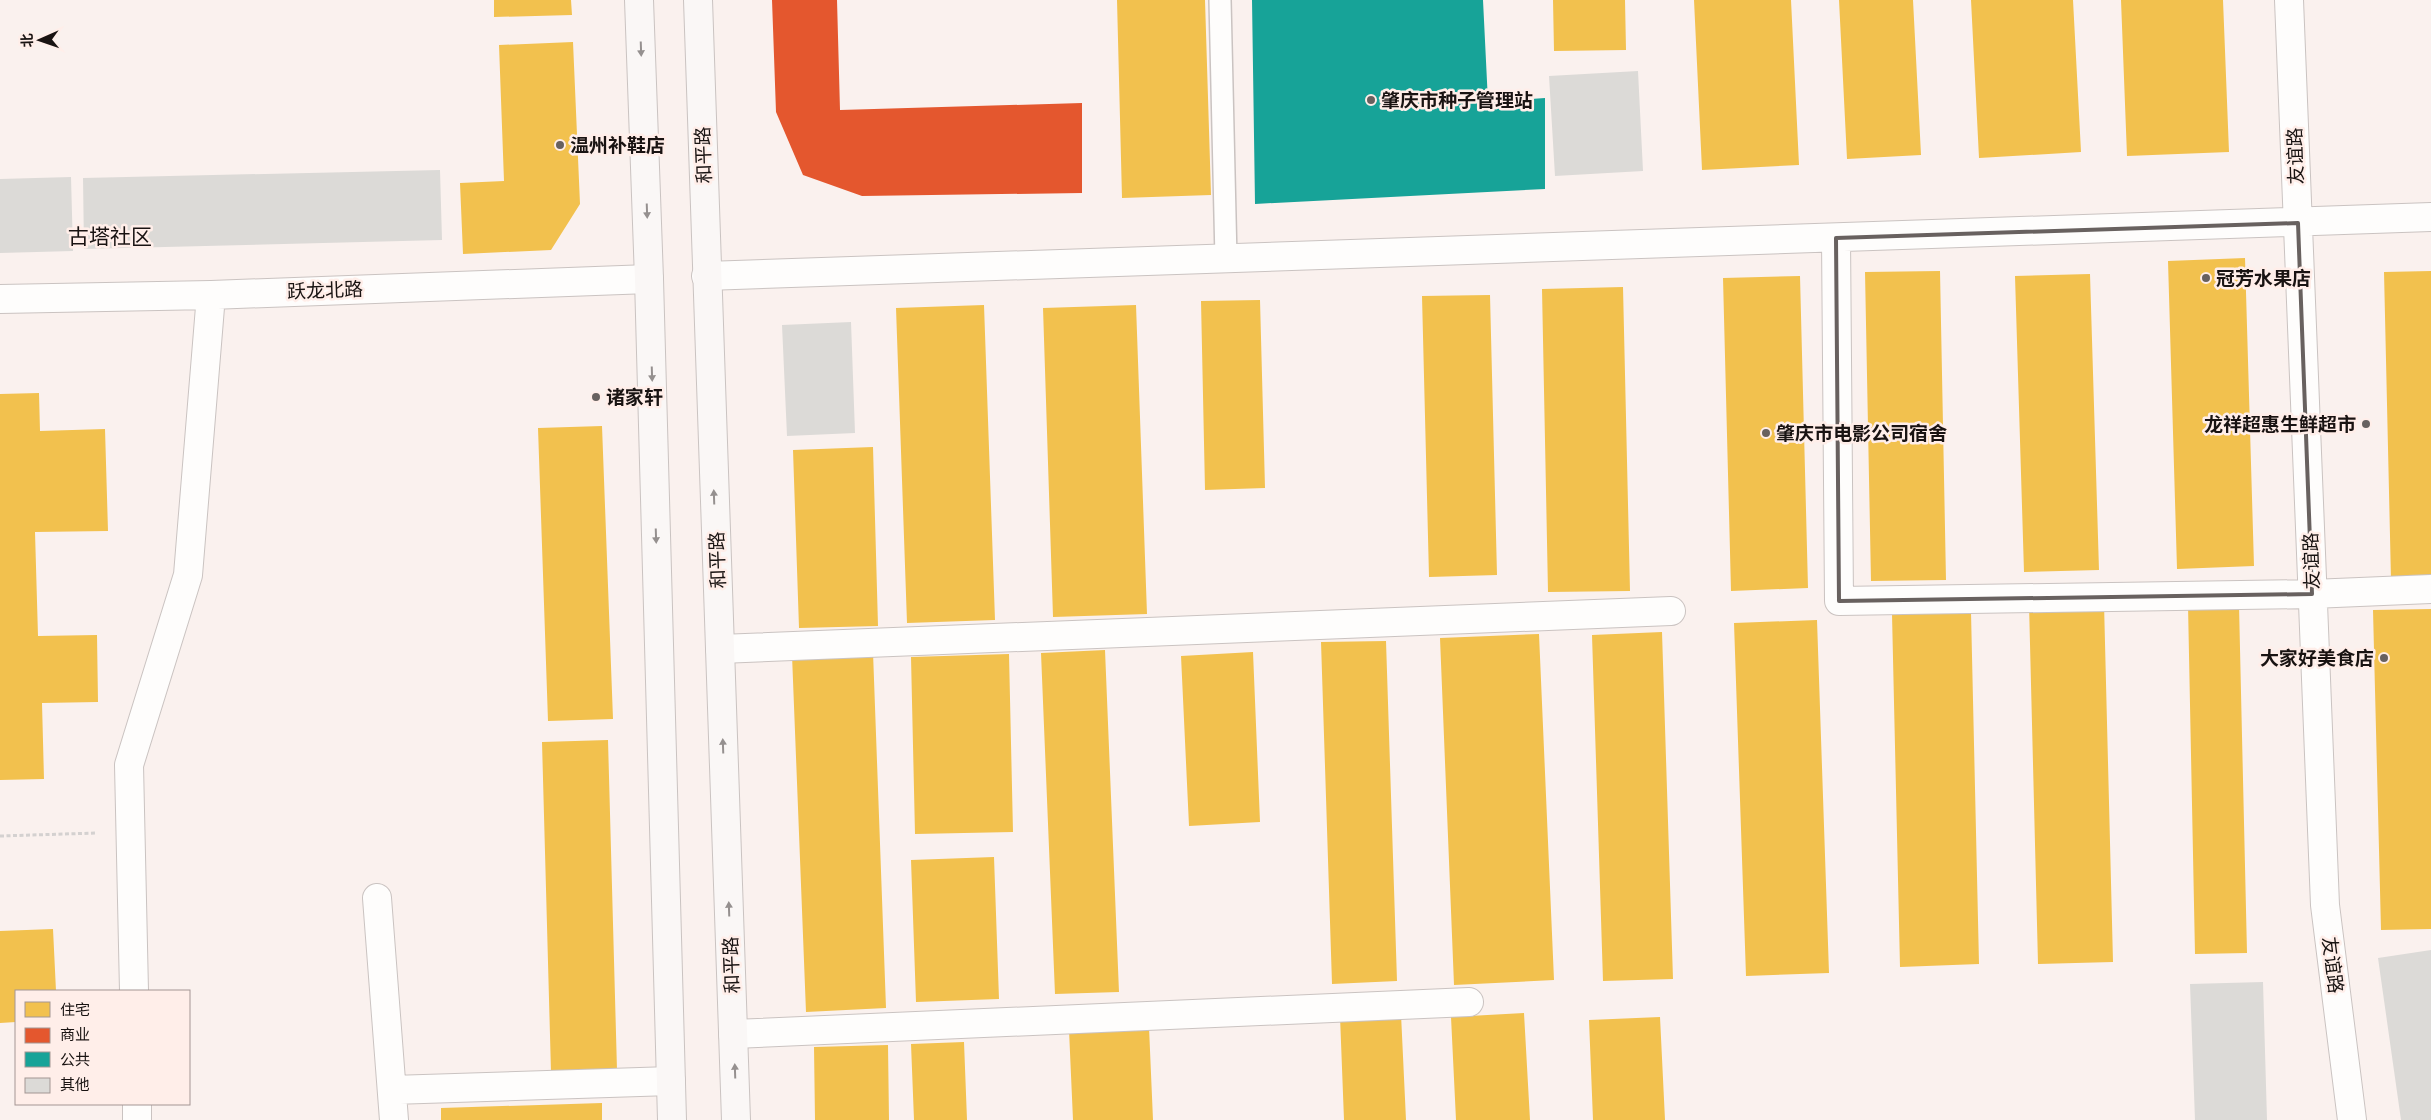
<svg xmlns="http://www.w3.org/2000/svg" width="2431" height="1120" font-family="'Titillium Web','Noto Sans SC',sans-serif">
	<rect width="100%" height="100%" fill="#faf1ee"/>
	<path fill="#f2c14e" d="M494,0H571L572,15L494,17Z
		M1117,0H1205L1211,195L1122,198Z
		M1553,0H1625L1626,50L1554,51Z
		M1694,0H1791L1799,165L1702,170Z
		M1839,0H1913L1921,155L1847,159Z
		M1971,0H2073L2081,152L1979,158Z
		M2121,0H2223L2229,152L2127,156Z
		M573,42L580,204L551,250L463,254L460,183L504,181L499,45Z
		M2245,258L2254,566L2177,569L2168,261Z
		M1940,271L1946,580L1871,581L1865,272Z
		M2431,271V580H2391L2384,272Z
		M2090,274L2099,570L2024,572L2015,276Z
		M1800,276L1808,588L1731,591L1723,278Z
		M1623,287L1630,591L1548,592L1542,289Z
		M1490,295L1497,575L1429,577L1422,296Z
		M1260,300L1265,488L1205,490L1201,301Z
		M984,305L995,620L907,623L896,308Z
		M1136,305L1147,614L1053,617L1043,308Z
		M39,393L40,431L105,429L108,531L35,532L38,636L97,635L98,702L42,703L44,779L0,780V394Z
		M602,426L613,719L548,721L538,428Z
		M873,447L878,626L799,628L793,450Z
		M2104,603L2113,962L2038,964L2029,604Z
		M2188,605H2239L2247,953L2195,954Z
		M2431,609V929L2381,930L2373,610Z
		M1971,612L1979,964L1900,967L1892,614Z
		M1817,620L1829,973L1746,976L1734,623Z
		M1662,632L1673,979L1603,981L1592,635Z
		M1539,634L1554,980L1454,985L1440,638Z
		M1386,641L1397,981L1332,984L1321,642Z
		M1105,650L1119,992L1055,994L1041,653Z
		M873,652L886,1008L806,1012L792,655Z
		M1253,652L1260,822L1189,826L1181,656Z
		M1009,654L1013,832L915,834L911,657Z
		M608,740L617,1070L551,1072L542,742Z
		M994,857L999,999L916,1002L911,860Z
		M53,929L56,991H16V1022L0,1023V931Z
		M1524,1013L1530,1120H1456L1451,1017Z
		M1401,1014L1406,1120H1344L1340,1016Z
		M1660,1017L1665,1120H1593L1589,1020Z
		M1149,1027L1153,1120H1073L1069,1030Z
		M964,1042L967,1120H914L911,1044Z
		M888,1045L889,1120H815L814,1047Z
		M602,1103V1120H441V1108Z"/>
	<path fill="#e4572e" d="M772,0H837L840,110L1082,103V193L862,196L803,175L776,112Z"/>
	<path fill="#17a398" d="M1252,0H1483L1488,102L1545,98V189L1255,204Z"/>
	<path fill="#dcdad7" d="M1638,71L1643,171L1555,176L1549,76Z
		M440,170L442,240L84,249L83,178Z
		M71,177L73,251L0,253V179Z
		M851,322L855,433L787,436L782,325Z
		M2431,950V1120H2401L2378,958Z
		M2263,982L2267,1120H2195L2190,984Z"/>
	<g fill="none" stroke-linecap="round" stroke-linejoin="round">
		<g stroke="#cac3c1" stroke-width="24">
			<path id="service" d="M1220,0L1226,259"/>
		</g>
		<g stroke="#cac3c1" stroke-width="30">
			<path id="minor" d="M2289,0L2325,905L2352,1120
				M1836,238L1839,601L2312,594L2431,589
				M706,276L2431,217
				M0,299L211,295L649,279
				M720,649L1671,611
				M377,898L394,1120
				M134,991L129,765L188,575L211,295
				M733,1034L1469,1002
				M392,1090L671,1081
				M137,1104V1120"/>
		</g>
		<g stroke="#cac3c1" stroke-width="30">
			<path id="secondary" d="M639,0L649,279L672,1120
				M698,0L736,1120"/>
		</g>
		<path stroke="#d4d1d0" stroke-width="3" stroke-dasharray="4 2.5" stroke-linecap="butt" d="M0,836L97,833"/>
		<use href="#service" stroke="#fefdfc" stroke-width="21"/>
		<use href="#minor" stroke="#fefdfc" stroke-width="28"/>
		<use href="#secondary" stroke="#faf7f6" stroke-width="28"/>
	</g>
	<defs><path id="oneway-solid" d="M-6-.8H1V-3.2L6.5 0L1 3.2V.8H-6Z" transform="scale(1.25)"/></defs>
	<g fill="#95908f">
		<use href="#oneway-solid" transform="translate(641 49) rotate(88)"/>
		<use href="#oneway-solid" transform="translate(647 211) rotate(88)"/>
		<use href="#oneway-solid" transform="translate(652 374) rotate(88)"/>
		<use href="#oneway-solid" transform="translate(714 497) rotate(-92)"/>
		<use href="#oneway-solid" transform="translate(656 536) rotate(88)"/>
		<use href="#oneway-solid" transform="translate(723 746) rotate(-92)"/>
		<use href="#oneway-solid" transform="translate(729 909) rotate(-92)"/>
		<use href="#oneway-solid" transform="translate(735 1071) rotate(-92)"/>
	</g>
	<path fill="none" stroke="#68615f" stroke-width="4" stroke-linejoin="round" d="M2298,223L2312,594L1839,601L1836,238Z"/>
	<g fill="#68615f" stroke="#ffeee9" stroke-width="2">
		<circle cx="1371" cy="100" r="5"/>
		<circle cx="560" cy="145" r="5"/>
		<circle cx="2206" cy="278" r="5"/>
		<circle cx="596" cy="397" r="5"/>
		<circle cx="2366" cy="424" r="5"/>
		<circle cx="1766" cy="433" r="5"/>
		<circle cx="2384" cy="658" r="5"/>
	</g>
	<g text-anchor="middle" stroke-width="5" stroke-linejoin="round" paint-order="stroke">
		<g font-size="19" font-weight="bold" fill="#191312" stroke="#ffeee9" text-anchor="start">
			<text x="1381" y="107">肇庆市种子管理站</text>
			<text x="570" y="152">温州补鞋店</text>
			<text x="2216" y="285">冠芳水果店</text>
			<text x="606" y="404">诸家轩</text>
			<text x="2356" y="431" text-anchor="end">龙祥超惠生鲜超市</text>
			<text x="1776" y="440">肇庆市电影公司宿舍</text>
			<text x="2374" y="665" text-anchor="end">大家好美食店</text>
		</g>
		<g font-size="19" fill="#191312" stroke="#ffeee9">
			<text transform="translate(703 155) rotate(-92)" y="7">和平路</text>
			<text transform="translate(2295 156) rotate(-92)" y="7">友谊路</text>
			<text transform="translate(325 290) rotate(-2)" y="7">跃龙北路</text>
			<text transform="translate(717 560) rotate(-92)" y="7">和平路</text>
			<text transform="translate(2311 561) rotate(-92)" y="7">友谊路</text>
			<text transform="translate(731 965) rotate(-92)" y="7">和平路</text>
			<text transform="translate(2333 965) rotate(83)" y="7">友谊路</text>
		</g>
		<g font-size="21" fill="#191312" stroke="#ffeee9">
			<text x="110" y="244">古塔社区</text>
		</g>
	</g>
	<rect x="15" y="990" width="175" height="115" fill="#ffeee9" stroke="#a39693"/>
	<rect x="25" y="1002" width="25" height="15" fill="#f2c14e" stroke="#a39693"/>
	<text x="60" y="1015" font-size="15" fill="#191312">住宅</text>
	<rect x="25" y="1028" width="25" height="15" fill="#e4572e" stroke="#a39693"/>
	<text x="60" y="1040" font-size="15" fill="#191312">商业</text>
	<rect x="25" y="1052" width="25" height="15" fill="#17a398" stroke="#a39693"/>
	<text x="60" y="1065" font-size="15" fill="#191312">公共</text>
	<rect x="25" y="1078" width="25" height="15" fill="#dcdad7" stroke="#a39693"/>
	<text x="60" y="1090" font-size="15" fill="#191312">其他</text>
	<g transform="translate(40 40) rotate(268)" stroke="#ffeee9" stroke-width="4" paint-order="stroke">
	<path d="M0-4L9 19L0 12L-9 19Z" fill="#191312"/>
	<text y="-8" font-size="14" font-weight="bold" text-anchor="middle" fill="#191312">北</text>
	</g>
</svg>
